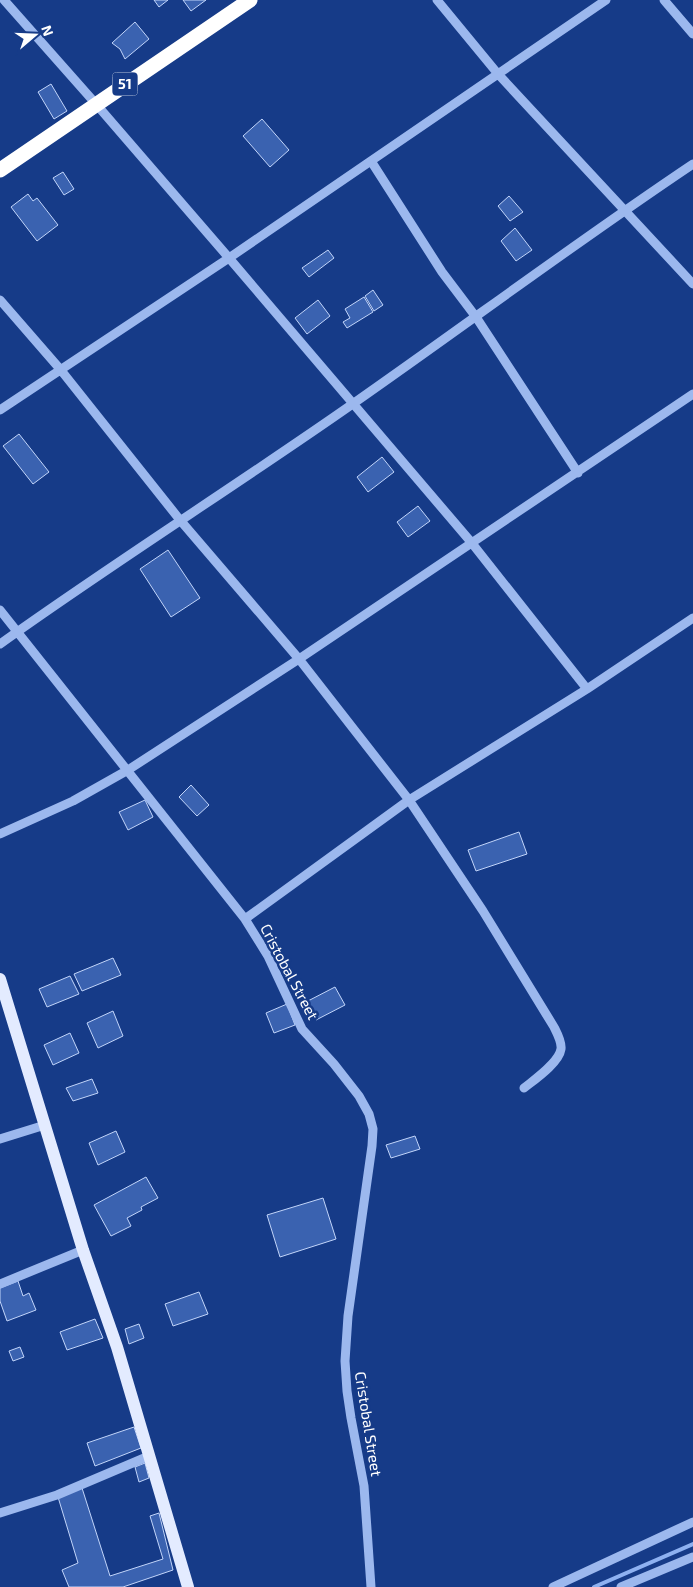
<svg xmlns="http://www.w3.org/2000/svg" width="693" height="1587" font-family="'Exo 2',sans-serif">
	<rect width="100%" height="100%" fill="#163b88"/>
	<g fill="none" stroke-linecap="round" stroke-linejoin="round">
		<path stroke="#8eb1f1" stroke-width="4" d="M594,1587L693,1544"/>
	</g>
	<path fill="#3a62b0" stroke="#c2d5fa" d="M154,0H168L159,7Z
		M183,0H206L191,11Z
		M135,22L149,39L125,59L120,49L112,43Z
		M51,84L67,111L54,119L38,92Z
		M262,119L289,150L270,167L243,136Z
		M63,172L74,189L64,195L53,178Z
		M28,194L33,201L37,198L58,225L37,241L11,207Z
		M509,196L523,212L510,221L498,206Z
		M515,228L532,250L516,261L501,241Z
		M328,250L334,258L309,277L302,268Z
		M373,290L383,305L374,311L365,296Z
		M364,297L373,312L347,328L343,322L350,318L345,309Z
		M318,300L330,316L307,334L295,318Z
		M19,434L49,472L33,484L3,446Z
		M382,457L394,472L368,492L357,477Z
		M418,506L430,521L408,537L397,522Z
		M168,550L200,598L171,617L140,569Z
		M191,785L209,805L197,816L179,797Z
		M145,800L153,817L128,830L119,812Z
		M519,832L527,854L476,871L468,850Z
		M113,958L121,975L82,991L74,974Z
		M70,976L79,994L47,1007L39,989Z
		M335,987L345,1005L316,1020L306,1002Z
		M287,1004L295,1025L274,1033L266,1013Z
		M113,1011L123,1036L98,1048L87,1023Z
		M70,1033L79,1053L53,1065L44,1045Z
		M92,1079L98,1093L73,1101L66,1088Z
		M116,1131L125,1152L98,1165L89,1143Z
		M415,1136L420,1149L391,1158L386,1145Z
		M146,1177L158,1198L141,1207L142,1210L127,1218L131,1226L111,1236L94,1205Z
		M323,1198L336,1239L280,1257L267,1215Z
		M18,1281L23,1296L29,1293L36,1310L7,1321L0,1301V1288Z
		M199,1292L208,1314L173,1326L165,1304Z
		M95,1319L103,1338L67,1350L60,1332Z
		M139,1324L144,1338L129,1344L125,1329Z
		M20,1347L24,1357L13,1361L9,1351Z
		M134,1427L141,1448L95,1466L87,1443Z
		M145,1463L149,1478L139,1482L135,1467Z
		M82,1488L110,1576L163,1559L150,1516L159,1513L173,1570L123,1587H69L62,1570L78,1563L58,1497Z"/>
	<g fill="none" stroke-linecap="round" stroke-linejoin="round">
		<path stroke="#9cb8ee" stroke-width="9" d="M4,0L96,104L229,258L471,542L587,689
			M437,0L498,74L693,284
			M664,0L693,34
			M371,161L442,272L476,317L578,473
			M0,300L60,369L180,520L299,659L409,800L483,911L554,1027C557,1033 562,1042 561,1049C559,1063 534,1080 524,1088
			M0,410L229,258L606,0
			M0,610L245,919L268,956L302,1029L334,1064L359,1096L369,1114L373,1129L372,1146L348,1316L345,1361L347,1391L351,1418L364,1486L371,1587
			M0,644C116,561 237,485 354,403C467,324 578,241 693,164
			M0,834L73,801L128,770L299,659L693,394
			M245,919L409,800L587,689L693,618
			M0,1139L45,1125
			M0,1284L83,1250
			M0,1513L57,1495L149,1456
			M553,1587L693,1522
			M621,1587L693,1557"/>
		<path stroke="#e3ebff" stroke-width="12" d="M0,979L83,1250L117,1347L188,1587"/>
		<path stroke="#fff" stroke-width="15" d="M0,170L250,0"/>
	</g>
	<g text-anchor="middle" stroke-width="5" stroke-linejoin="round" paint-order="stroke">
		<rect fill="#163b88" stroke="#b9c4db" stroke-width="1" x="112.5" y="72.5" width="25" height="23" rx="4"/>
		<g font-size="14" font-weight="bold" fill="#fff">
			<text x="125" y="89">51</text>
		</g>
		<g font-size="15" fill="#fff" stroke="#163b88">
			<text transform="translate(289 972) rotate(62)" y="5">Cristobal Street</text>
			<text transform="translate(368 1424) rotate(81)" y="5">Cristobal Street</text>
		</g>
	</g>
	<g transform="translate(35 35) rotate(71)" stroke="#163b88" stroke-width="4" paint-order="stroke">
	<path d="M0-4L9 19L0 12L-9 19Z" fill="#ffffff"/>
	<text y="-8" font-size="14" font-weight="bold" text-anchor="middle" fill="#ffffff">N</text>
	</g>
</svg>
